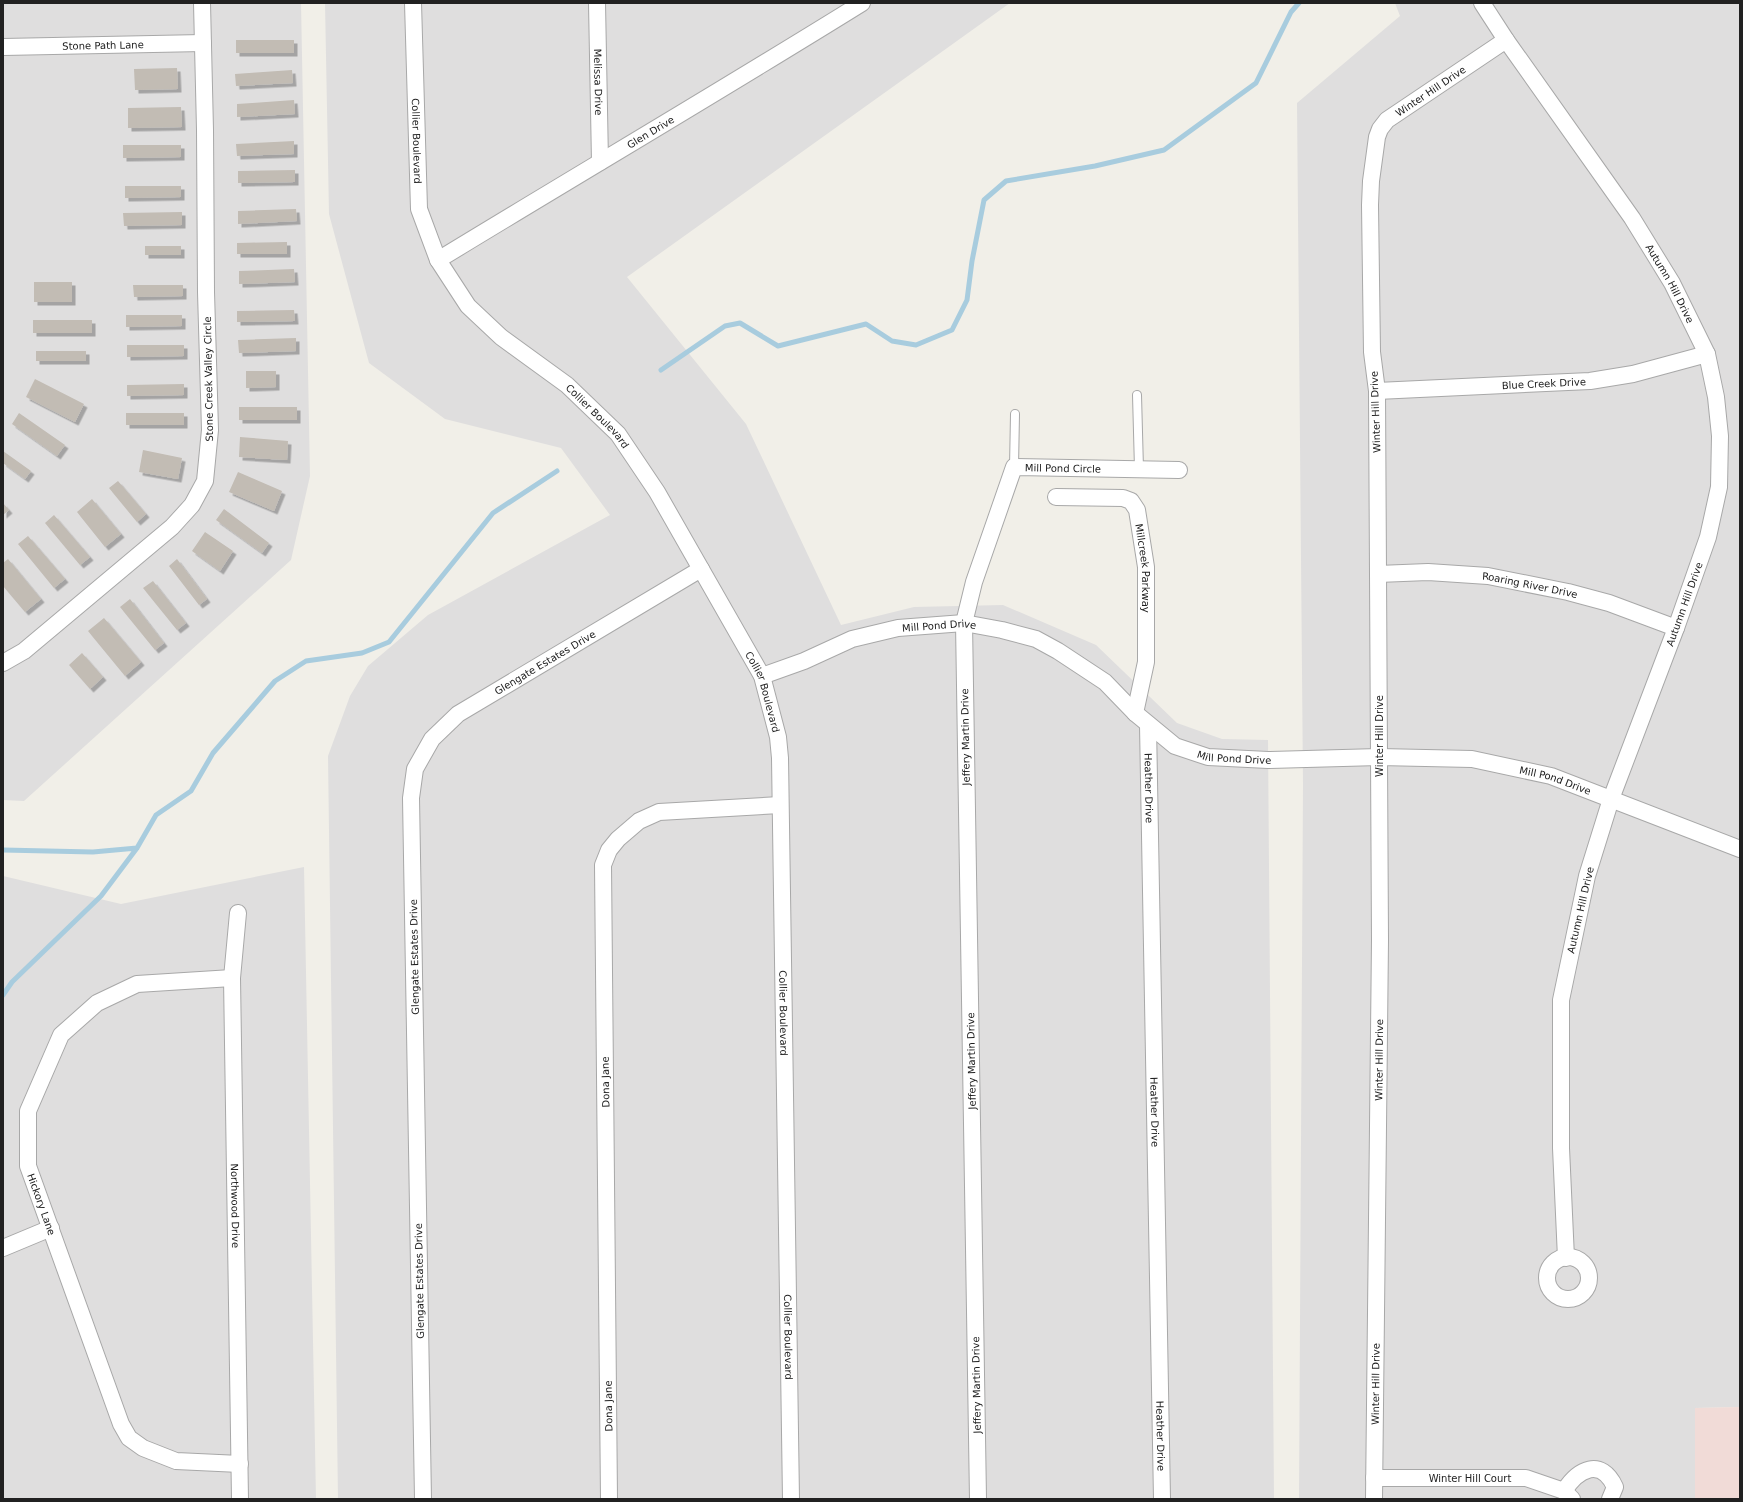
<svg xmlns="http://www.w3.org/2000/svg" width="1743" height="1502" font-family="'DejaVu Sans',sans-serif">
	<defs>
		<filter id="shadow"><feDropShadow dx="3.5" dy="3.5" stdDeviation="0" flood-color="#0004"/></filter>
	</defs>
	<rect width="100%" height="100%" fill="#f1efe8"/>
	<path fill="#dfdede" d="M3,3H301L310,476L291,560L24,801L3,800Z
		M325,3H1010L627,277L746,424L841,625L914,607L1003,605L1096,645L1177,723L1222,739L1268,740L1274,1499H338L328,756L350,696L368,666L428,615L610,515L561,448L445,419L369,363L329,214Z
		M1395,3H1740V1407L1695,1408V1499H1299L1303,785L1297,103L1400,16Z
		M304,867L316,1499H3V876L121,904Z"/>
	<path fill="#f1dbd7" d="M1740,1407V1499H1695V1408Z"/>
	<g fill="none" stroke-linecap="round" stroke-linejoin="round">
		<path stroke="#a8ccde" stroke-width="5" d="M661,370L725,326L740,323L778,346L866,324L892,341L916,345L952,330L967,300L972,261L984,200L1006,181L1095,166L1164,150L1256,83L1291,12L1299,3
			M3,850L93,852L137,848
			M3,995L12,982L101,896L137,848L156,815L191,791L213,753L275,681L306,661L362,653L389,642L493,513L557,471"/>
	</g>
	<path fill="#c2bcb4" filter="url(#shadow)" d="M236,40H294V53H236Z
		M177,68L178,89L135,90L134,69Z
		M292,70L293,83L236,86L235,74Z
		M294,100L295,114L237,117V104Z
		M181,107L182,127L128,128V108Z
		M294,141V154L237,156L236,144Z
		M123,145H181V157L123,158Z
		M295,170V182L238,183V171Z
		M125,186H181V197L125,198Z
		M296,209L297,221L238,224V211Z
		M182,212V225L124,226L123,213Z
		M287,242V254H237V243Z
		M145,246H181V255H145Z
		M294,269L295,282L239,284V271Z
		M34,282H72V302H34Z
		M133,285H183V296L134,297Z
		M294,310L295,321L237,322V311Z
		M126,315H182V326L126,327Z
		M33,320H92V333H33Z
		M296,338V351L239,353L238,340Z
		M127,345H184V356L127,357Z
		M36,351H86V361H36Z
		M246,371H276V387L246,388Z
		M35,379L84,404L75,422L26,397Z
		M184,384V395L127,396V385Z
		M239,407H297V420H239Z
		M19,413L65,445L57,456L12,424Z
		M126,413H184V425H126Z
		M240,437L288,441L287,460L239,457Z
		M143,450L182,458L178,479L139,472Z
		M3,451L31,471L25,479L3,463Z
		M238,472L282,491L274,511L229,492Z
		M118,481L146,514L137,522L109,488Z
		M92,499L121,534L105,547L77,512Z
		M3,503L9,510L3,515Z
		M224,509L269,543L262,553L216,520Z
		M54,515L90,557L80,565L45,523Z
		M205,532L233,551L220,571L192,551Z
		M28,536L65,579L54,588L18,544Z
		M8,559L41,599L25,612L3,586V563Z
		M177,559L207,599L199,605L169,566Z
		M153,581L186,623L177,630L143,588Z
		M130,599L164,643L155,650L120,607Z
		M104,618L141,662L125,676L88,631Z
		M82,653L103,677L90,689L69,665Z"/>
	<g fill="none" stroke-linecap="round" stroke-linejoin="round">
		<g stroke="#a8a8a8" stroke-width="10">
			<path id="lane" d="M1137,395L1139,469
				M1014,467L1015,414"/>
		</g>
		<g stroke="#a8a8a8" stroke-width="18">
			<g id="street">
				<path id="s1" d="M413,3L419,209L438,260L468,306L501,337L567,385L618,434L657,492L762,676L778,737L780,758L791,1499"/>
				<path id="s2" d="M597,3L600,162"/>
				<path id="s3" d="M1482,3L1506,40L1632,218L1672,283L1707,354L1716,397L1720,436L1719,487L1708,537L1676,628L1611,799L1587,876L1561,1000V1148L1566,1258"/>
				<path id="s4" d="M3,47L203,43"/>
				<path id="s5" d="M438,260C579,174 722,90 862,3"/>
				<path id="s6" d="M1377,391L1590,381L1633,374L1707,354"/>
				<path id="s7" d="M1056,497L1123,498L1131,501L1137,510L1146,567V662L1135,713"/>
				<path id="s8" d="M1378,574L1428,572L1488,576L1568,592L1609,603L1676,628"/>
				<path d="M3,663L24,651L172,527L192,505L205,481L210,430L206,292L205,130L202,3"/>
				<path id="s9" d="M762,676L804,661L852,639L898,628L964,623L1002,630L1036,639L1058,651L1105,682L1135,713L1175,746L1208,757L1268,760L1379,757L1472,759L1551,776L1740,849"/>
				<path id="s10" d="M1148,725L1162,1499"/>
				<path id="s11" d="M238,913L232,978L240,1499"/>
				<path id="s12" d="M232,978L137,984L97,1003L61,1035L28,1111V1166L121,1424L129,1438L143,1448L176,1461L240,1464"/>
				<path d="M3,1248L51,1228"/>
				<circle cx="1568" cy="1278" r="21"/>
				<path id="s13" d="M1374,1478H1526L1564,1491L1572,1499"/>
				<path d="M1564,1491C1578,1469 1601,1457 1615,1487L1610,1499"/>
				<path id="s14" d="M423,1499L411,798L415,769L432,739L458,714L701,569"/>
				<path d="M609,1499L603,865L609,850L618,839L639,821L659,812L780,805"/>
				<path id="s15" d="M978,1499L964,623L974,582L1014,467L1179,470"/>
				<path id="s16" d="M1374,1499L1380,940L1377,391L1372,352L1370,205L1371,181L1377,137L1380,129L1387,120L1506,40"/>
			</g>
		</g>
		<use href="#lane" stroke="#fff" stroke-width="8"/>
		<use href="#street" stroke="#fff" stroke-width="16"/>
	</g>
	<g text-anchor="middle" stroke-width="3" stroke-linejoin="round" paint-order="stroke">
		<g font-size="10" fill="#212121" stroke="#fff">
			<text dy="4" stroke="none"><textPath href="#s4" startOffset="100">Stone Path Lane</textPath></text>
			<text dy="4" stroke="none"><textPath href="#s2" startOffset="79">Melissa Drive</textPath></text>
			<text dy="4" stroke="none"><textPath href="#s16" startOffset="1435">Winter Hill Drive</textPath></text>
			<text dy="4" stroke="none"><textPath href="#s5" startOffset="248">Glen Drive</textPath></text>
			<text dy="4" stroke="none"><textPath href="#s1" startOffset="138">Collier Boulevard</textPath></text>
			<text dy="4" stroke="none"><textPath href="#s3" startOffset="338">Autumn Hill Drive</textPath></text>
			<text transform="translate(208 379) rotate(-91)" y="4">Stone Creek Valley Circle</text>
			<text dy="4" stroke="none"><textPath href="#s6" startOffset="167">Blue Creek Drive</textPath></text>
			<text transform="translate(1375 412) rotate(-92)" y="4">Winter Hill Drive</text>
			<text dy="4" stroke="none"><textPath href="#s1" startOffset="486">Collier Boulevard</textPath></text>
			<text dy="4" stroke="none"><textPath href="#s15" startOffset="1089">Mill Pond Circle</textPath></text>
			<text dy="4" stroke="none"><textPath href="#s7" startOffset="145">Millcreek Parkway</textPath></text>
			<text dy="4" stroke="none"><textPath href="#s8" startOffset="153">Roaring River Drive</textPath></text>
			<text transform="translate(1684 604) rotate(-70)" y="4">Autumn Hill Drive</text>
			<text dy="4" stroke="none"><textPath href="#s9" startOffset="186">Mill Pond Drive</textPath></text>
			<text dy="4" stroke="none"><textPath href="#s14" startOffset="902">Glengate Estates Drive</textPath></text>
			<text dy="4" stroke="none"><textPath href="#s1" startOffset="810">Collier Boulevard</textPath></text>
			<text transform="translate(1379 736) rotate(-90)" y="4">Winter Hill Drive</text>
			<text transform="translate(965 737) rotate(-91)" y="4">Jeffery Martin Drive</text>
			<text dy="4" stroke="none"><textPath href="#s9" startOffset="522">Mill Pond Drive</textPath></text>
			<text dy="4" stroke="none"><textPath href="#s9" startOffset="846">Mill Pond Drive</textPath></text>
			<text dy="4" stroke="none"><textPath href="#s10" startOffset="63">Heather Drive</textPath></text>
			<text transform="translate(1580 910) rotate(-77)" y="4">Autumn Hill Drive</text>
			<text transform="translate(414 957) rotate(-91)" y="4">Glengate Estates Drive</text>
			<text dy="4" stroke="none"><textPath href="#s1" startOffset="1134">Collier Boulevard</textPath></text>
			<text dy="4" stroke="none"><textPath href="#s16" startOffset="439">Winter Hill Drive</textPath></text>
			<text transform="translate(971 1061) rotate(-91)" y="4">Jeffery Martin Drive</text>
			<text transform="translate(605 1082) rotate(-91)" y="4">Dona Jane</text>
			<text dy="4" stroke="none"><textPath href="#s10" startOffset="387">Heather Drive</textPath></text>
			<text dy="4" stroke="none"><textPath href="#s12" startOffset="366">Hickory Lane</textPath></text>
			<text dy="4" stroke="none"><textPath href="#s11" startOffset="293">Northwood Drive</textPath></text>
			<text transform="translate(419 1281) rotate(-91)" y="4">Glengate Estates Drive</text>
			<text dy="4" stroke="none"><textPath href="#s1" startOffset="1458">Collier Boulevard</textPath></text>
			<text dy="4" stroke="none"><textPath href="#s16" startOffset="115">Winter Hill Drive</textPath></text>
			<text transform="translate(976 1385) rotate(-91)" y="4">Jeffery Martin Drive</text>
			<text transform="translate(608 1406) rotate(-91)" y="4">Dona Jane</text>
			<text dy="4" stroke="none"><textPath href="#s10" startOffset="711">Heather Drive</textPath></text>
			<text dy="4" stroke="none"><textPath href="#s13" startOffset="96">Winter Hill Court</textPath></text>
		</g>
	</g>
	<rect width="1743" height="1502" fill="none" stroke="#212121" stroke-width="8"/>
</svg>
